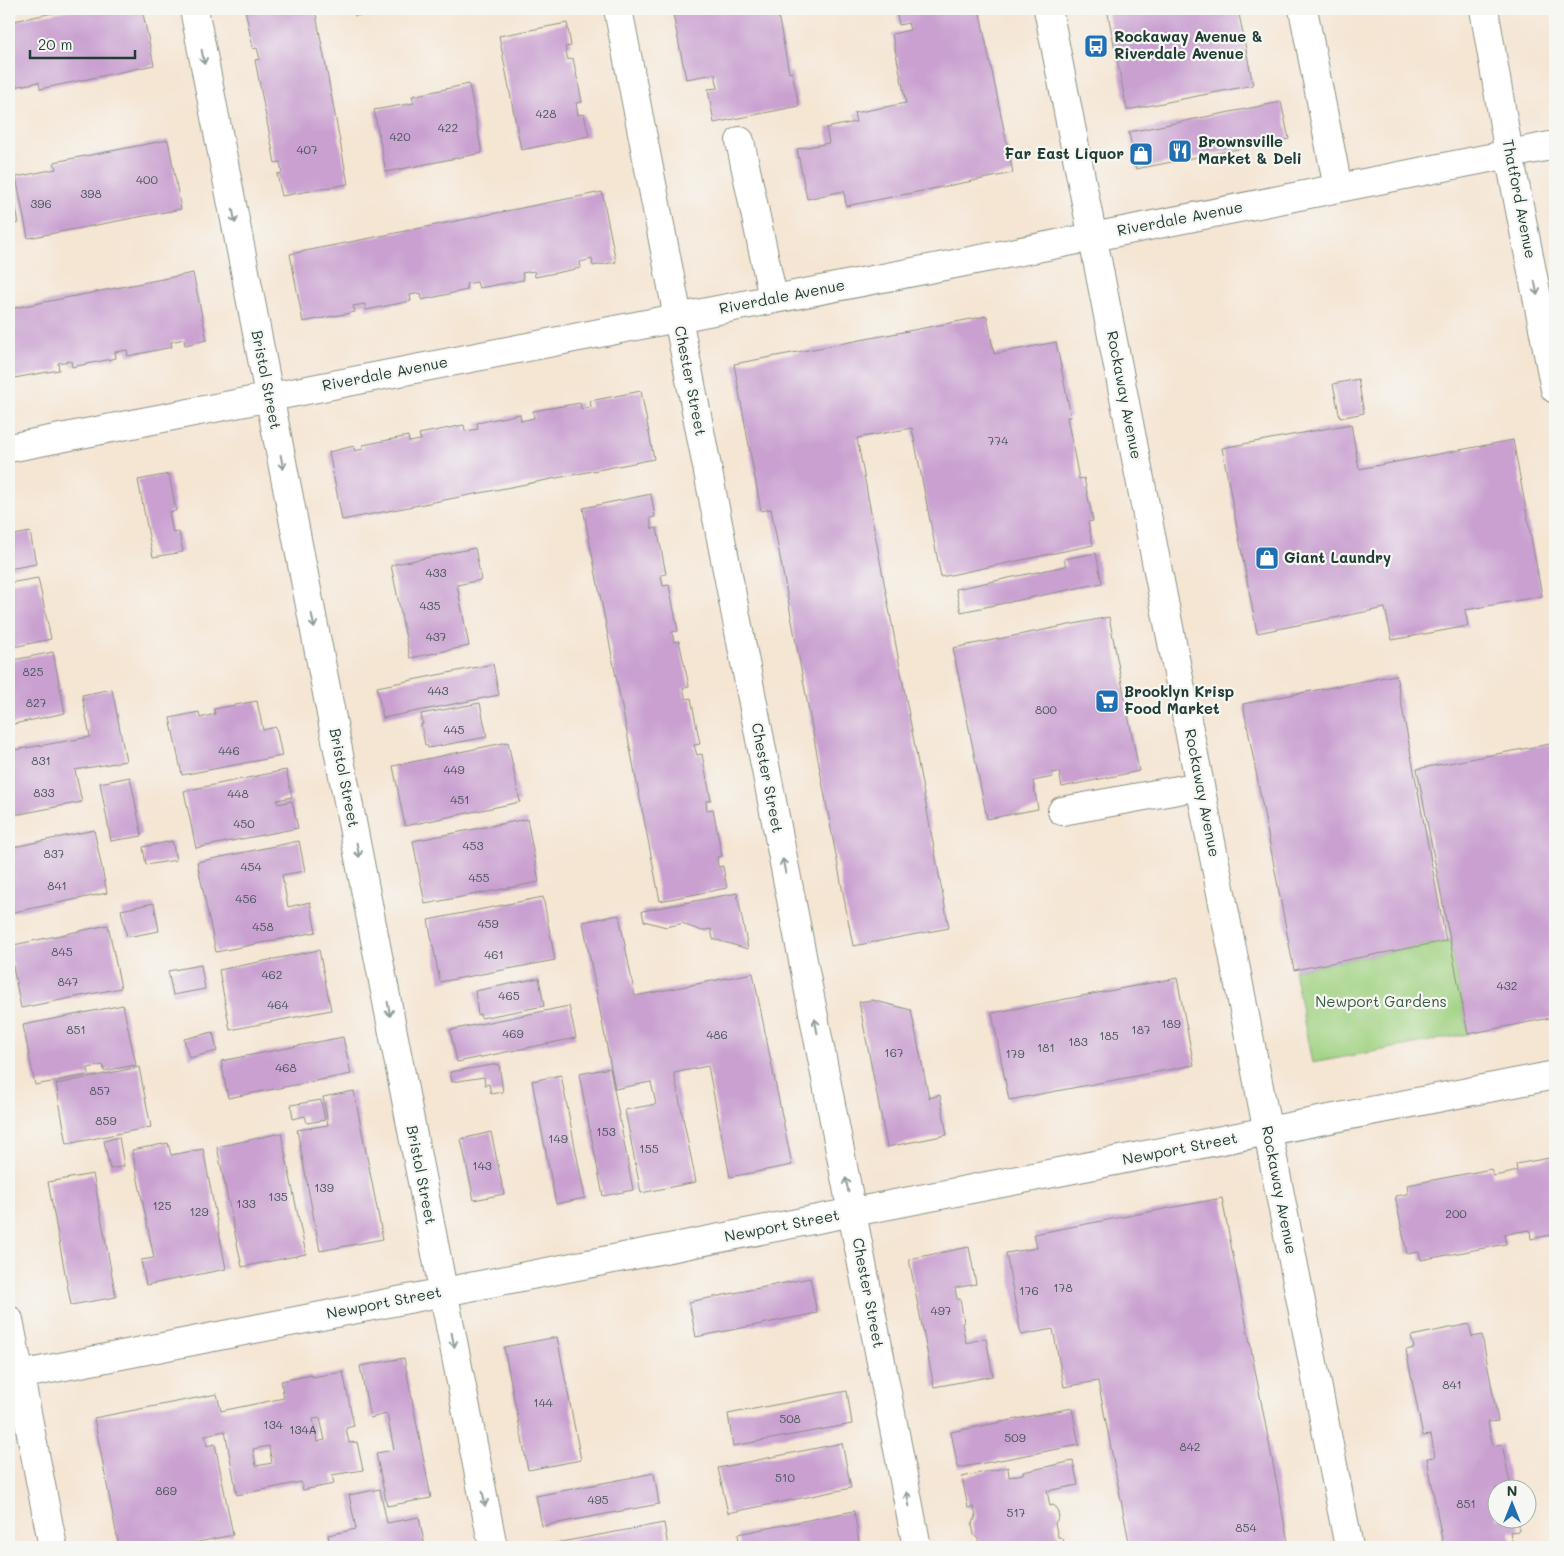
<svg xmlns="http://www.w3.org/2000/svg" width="1564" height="1556" font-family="Mali,sans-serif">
	<rect width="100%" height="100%" fill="#f6f6f2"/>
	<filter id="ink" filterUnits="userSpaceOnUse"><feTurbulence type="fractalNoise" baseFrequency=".02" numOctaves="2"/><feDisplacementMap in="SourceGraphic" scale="10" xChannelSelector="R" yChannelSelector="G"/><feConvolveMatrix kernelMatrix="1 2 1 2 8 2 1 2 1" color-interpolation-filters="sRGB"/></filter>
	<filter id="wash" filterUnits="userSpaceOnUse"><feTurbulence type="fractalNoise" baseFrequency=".0096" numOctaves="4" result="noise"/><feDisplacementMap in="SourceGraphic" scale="20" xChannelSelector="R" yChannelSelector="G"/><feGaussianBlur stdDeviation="1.12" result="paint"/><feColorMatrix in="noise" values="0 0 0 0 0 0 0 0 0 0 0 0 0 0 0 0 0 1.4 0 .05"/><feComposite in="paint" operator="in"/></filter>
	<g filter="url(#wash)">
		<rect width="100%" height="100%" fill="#f5e5d3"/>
		<path fill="#9fd180" stroke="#5f875a" d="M1450,940L1468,1034L1312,1063L1294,970Z"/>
		<g id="blocks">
			<path fill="#c9a0d0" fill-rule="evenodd" d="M73,9H142L154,65L40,89L39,82L9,88V22Z
				M245,9H315L348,184L282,196L277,174L282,173L280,162L275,163L255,60L260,59L257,48L253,49Z
				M354,9H389V10L355,16Z
				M395,9H424V10L397,15Z
				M672,9H777L789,73L792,72L799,106L714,123L708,89L718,88L715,74L686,79Z
				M896,9H979L1013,173L846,206L844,191L807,199L797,149L829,143L826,128L856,122L854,113L906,103L892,34L910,30L908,23L899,25Z
				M1107,9H1238L1253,85L1127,110Z
				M567,23L571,46L565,47L568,60L573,58L582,102L576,103L578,115L584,114L589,136L521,150L499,36Z
				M469,84L482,153L386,172L374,110L414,103L412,96Z
				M1281,102L1289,139L1136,169L1129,132Z
				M168,140L181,209L28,238L16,177L56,169L54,162Z
				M13,192L19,223L9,225V193Z
				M602,192L616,262L593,266L592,259L580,262L581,268L535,277L534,271L522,273L524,280L479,288L477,282L466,284L467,290L422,300L421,293L410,295L411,301L366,310L365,304L353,306L355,312L303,322L290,254Z
				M193,273L207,340L185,345L184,339L171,342L172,347L128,356L127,350L115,352L116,358L72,367L71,361L58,363L59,370L14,378L13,372L9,373V309Z
				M987,316L994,354L1056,342L1071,417H1067L1079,479L1084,478L1093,521L1088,522L1093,545L941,577L912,428L857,438L949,928L853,946L771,509L761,511L734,364Z
				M1358,379L1364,413L1340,418L1333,384Z
				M641,391L654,459L342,520L329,452L354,446L355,451L363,449V445L408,436L409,442L421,440L419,434L464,425L465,431L478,429L477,423L520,414L521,421L534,418L533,411L580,403L581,409L591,407L590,401Z
				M1351,424L1359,469L1513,440L1542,596L1465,610L1468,626L1392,640L1385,608L1257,633L1222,448Z
				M169,474L176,511L169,512L173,533L179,532L183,552L153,557L138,480Z
				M651,494L655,517L650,518L652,529L657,528L666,574L661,575L663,586L669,585L678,631L672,632L674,642L679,641L689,686L683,688L686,699L691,698L700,744L694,745L697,755L702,754L711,800L706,801L707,810L713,809L722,856L717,857L718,867L723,866L727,888L660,901L583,508Z
				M30,532L36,564L9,569V536Z
				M475,548L481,580L457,585L469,646L410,658L391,565Z
				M1096,553L1102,583L961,612L956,589L1066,566L1064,559Z
				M38,578L51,639L9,648V583Z
				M1109,617L1139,771L1062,787L1059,772L1052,773L1053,777L1033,781L1038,809L987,819L953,648Z
				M53,652L65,713L9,725V661Z
				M493,664L499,695L383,718L377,687Z
				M1396,675L1446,941L1294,970L1243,704Z
				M112,689L126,761L75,770L82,802L9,816V751L90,737L82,695Z
				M257,701L263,730L276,727L282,756L182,775L170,718L199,712L200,718L215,714L214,709Z
				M480,703L487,737L428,748L427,745H425L421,724H423L421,714Z
				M508,742L520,802L405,826L393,766Z
				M1555,743V1017L1468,1034L1417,769Z
				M286,770L292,797L277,800L278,804L292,801L298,828L196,848L184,791Z
				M130,777L142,836L111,841L100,783Z
				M527,819L539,882L425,904L413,841Z
				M94,830L107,893L9,913V848Z
				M172,841L176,860L146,865L143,847Z
				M299,841L305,871L282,875L288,907L310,902L316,932L216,952L197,862Z
				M737,893L748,949L713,939L711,929L702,931L685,925L684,923L666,927L644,921L642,911Z
				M543,897L555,960L440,982L428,920Z
				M154,903L159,931L127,937L121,910Z
				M619,915L635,996L753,973L792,1165L730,1177L708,1066L674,1073L696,1182L641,1193L625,1110L656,1104L651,1082L615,1089L583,922Z
				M108,925L121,988L21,1008L9,946Z
				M319,950L331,1010L230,1030L219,970Z
				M201,965L205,989L173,995L168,971Z
				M539,978L544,1006L481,1018L480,1014L478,1015L475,991Z
				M1177,978L1194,1065L1009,1100L992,1013Z
				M872,1000L911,1010L929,1098L940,1095L947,1135L887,1147L859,1002Z
				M123,1005L136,1065L104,1071L103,1065L88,1068L89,1075L35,1085L23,1025Z
				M569,1006L576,1038L457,1062L450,1030Z
				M213,1032L217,1051L189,1058L184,1039Z
				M343,1037L351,1074L228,1098L221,1061Z
				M499,1064L503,1092L491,1094L489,1084L485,1085L484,1077L452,1082L450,1072Z
				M139,1067L151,1127L67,1144L56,1084Z
				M610,1068L633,1190L603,1196L579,1074Z
				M561,1075L585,1198L556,1204L532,1081Z
				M354,1091L383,1239L320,1251L297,1130L328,1125L323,1097Z
				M321,1100L325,1120L307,1123L305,1116L293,1119L291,1105Z
				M491,1132L504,1194L474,1200L461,1139Z
				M281,1133L306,1254L242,1267L217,1147Z
				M119,1137L124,1166L110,1169L104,1141Z
				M168,1143L171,1155L203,1149L226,1269L146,1285L141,1260L154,1258L132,1150Z
				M1555,1157V1234L1531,1239L1530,1230L1517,1232L1504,1235L1506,1244L1421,1260L1419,1252L1407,1254L1395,1196L1408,1194L1407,1185L1491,1169L1493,1176L1505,1174L1517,1171L1516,1164Z
				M93,1174L116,1297L71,1305L48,1182Z
				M1222,1198L1289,1547H1130L1098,1381L1064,1387L1053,1329L1021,1335L1006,1253L1037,1248L1034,1234Z
				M969,1247L976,1284L955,1288L957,1299H960L964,1322L962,1323L966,1343L986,1338L993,1376L934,1387L909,1259Z
				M810,1278L817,1313L696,1337L689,1302Z
				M1469,1324L1472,1337L1482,1335L1498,1421L1488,1422L1490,1433L1493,1446L1502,1444L1511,1488H1496V1518H1517L1519,1531L1510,1532L1513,1547H1453L1452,1544L1443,1545L1427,1458L1435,1457L1431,1435L1423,1436L1406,1350L1414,1348L1411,1336Z
				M557,1337L581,1460L528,1470L504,1347Z
				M404,1358L431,1498L387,1506L376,1453L394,1450L387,1414L370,1418L360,1366Z
				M343,1372L354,1426L346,1428L349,1443L357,1442L363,1470L332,1475L334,1484L303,1490L301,1482L237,1495L225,1431L205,1435L207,1446L215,1444L233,1535L173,1547H119L94,1418L217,1394L221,1411L284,1398L281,1381L312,1375V1377ZM320,1418L325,1440L317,1442L313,1419ZM269,1446L272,1463L256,1466L253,1449Z
				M847,1391L852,1424L733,1446L728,1414Z
				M1072,1408L1079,1445L958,1468L951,1432Z
				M842,1443L851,1488L728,1513L718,1468Z
				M1073,1461L1078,1485L1047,1491L1050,1506L1053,1505L1057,1508L1059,1517L1055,1523L1058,1537H1060L1063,1540L1065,1547H980L978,1539L974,1535L972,1524L976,1517L974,1507L968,1508L962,1477L1008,1467L1009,1477L1023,1474V1472Z
				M654,1473L659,1504L542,1526L536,1496Z
				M380,1489L387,1523L419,1517L425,1547H330L328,1535L356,1529L349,1495Z
				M854,1511L860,1547H740L738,1534Z
				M664,1523L668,1547H546L545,1545Z"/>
		</g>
	</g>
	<g filter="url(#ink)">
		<use href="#blocks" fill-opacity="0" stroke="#8a9184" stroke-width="1"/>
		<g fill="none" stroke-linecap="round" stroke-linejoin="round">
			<g stroke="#8a9184" stroke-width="30">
				<path id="minor" d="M194,9L493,1547
					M618,9L917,1547
					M1048,9L1349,1547
					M1303,9L1338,188
					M1484,9L1509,154L1555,389
					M740,141L773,298
					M9,448L1093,237L1555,145
					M1062,811L1200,786
					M9,1320L53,1547
					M9,1377L1555,1075"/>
			</g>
			<use href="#minor" stroke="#fff" stroke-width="28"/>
		</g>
		<defs><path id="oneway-shaft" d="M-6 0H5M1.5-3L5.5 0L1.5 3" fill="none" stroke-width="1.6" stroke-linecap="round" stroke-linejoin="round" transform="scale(1.25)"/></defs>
		<g stroke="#8f9e9a">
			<use href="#oneway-shaft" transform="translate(203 57) rotate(79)"/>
			<use href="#oneway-shaft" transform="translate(234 216) rotate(79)"/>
			<use href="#oneway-shaft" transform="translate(1536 288) rotate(79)"/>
			<use href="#oneway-shaft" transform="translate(282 462) rotate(79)"/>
			<use href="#oneway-shaft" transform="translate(313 621) rotate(79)"/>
			<use href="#oneway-shaft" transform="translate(358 850) rotate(79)"/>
			<use href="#oneway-shaft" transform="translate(784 866) rotate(-101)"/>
			<use href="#oneway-shaft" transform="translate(389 1009) rotate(79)"/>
			<use href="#oneway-shaft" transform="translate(816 1026) rotate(-101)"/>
			<use href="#oneway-shaft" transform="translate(847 1185) rotate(-101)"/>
			<use href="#oneway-shaft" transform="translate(453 1340) rotate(79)"/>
			<use href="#oneway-shaft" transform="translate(484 1499) rotate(79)"/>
			<use href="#oneway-shaft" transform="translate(908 1499) rotate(-101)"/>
		</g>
	</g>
	<defs>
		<g id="bus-square" transform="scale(1.25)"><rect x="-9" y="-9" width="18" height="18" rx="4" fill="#1f6fb2" stroke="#f6f6f2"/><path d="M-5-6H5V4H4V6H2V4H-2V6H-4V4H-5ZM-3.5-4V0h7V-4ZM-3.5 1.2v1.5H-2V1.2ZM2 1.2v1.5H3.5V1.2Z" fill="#fff"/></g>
		<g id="restaurant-square" transform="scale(1.25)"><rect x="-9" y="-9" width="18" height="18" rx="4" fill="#1f6fb2" stroke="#f6f6f2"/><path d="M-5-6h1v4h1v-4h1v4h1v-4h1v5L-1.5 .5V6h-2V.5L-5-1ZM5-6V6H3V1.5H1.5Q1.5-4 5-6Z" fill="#fff"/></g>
		<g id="shop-square" transform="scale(1.25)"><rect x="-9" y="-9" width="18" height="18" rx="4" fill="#1f6fb2" stroke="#f6f6f2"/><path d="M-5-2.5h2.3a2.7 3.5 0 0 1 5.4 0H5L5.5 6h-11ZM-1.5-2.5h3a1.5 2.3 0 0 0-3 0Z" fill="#fff"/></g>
		<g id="supermarket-square" transform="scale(1.25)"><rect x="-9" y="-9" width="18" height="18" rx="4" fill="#1f6fb2" stroke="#f6f6f2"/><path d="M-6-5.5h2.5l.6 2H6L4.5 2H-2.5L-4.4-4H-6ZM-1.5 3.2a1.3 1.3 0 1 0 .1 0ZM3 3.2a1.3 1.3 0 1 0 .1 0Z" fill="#fff"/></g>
	</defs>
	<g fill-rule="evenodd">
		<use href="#bus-square" x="1096" y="46"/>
		<use href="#restaurant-square" x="1180" y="151"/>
		<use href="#shop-square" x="1141" y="154"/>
		<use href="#shop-square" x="1267" y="558"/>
		<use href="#supermarket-square" x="1107" y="701"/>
	</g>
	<g text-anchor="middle" stroke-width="4.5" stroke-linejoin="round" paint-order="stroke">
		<g font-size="12" fill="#4a565b">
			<text x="546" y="118">428</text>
			<text x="448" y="132">422</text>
			<text x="400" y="141">420</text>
			<text x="307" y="154">407</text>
			<text x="147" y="184">400</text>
			<text x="91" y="198">398</text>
			<text x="41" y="208">396</text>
			<text x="998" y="445">774</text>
			<text x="436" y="577">433</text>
			<text x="430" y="610">435</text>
			<text x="436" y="641">437</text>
			<text x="33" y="676">825</text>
			<text x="438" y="695">443</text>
			<text x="36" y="707">827</text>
			<text x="1046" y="714">800</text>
			<text x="454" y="734">445</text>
			<text x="229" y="755">446</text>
			<text x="41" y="765">831</text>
			<text x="454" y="774">449</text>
			<text x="44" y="797">833</text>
			<text x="238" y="798">448</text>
			<text x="460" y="804">451</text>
			<text x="244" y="828">450</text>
			<text x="473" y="850">453</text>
			<text x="54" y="858">837</text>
			<text x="251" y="871">454</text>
			<text x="479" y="882">455</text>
			<text x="57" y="890">841</text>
			<text x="246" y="903">456</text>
			<text x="488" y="928">459</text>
			<text x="263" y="931">458</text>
			<text x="62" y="956">845</text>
			<text x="494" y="959">461</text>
			<text x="272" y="979">462</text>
			<text x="68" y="986">847</text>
			<text x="1507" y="990">432</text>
			<text x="509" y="1000">465</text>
			<text x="278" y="1009">464</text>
			<text x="1171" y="1028">189</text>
			<text x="76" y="1034">851</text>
			<text x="1141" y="1034">187</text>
			<text x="513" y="1038">469</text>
			<text x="717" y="1039">486</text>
			<text x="1109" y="1040">185</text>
			<text x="1078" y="1046">183</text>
			<text x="1046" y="1052">181</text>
			<text x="894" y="1057">167</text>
			<text x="1015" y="1058">179</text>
			<text x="286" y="1072">468</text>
			<text x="100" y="1095">857</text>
			<text x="106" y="1125">859</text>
			<text x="606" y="1136">153</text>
			<text x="558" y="1143">149</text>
			<text x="649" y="1153">155</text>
			<text x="482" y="1170">143</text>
			<text x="324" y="1192">139</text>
			<text x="278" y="1201">135</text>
			<text x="246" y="1208">133</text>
			<text x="162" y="1210">125</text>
			<text x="199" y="1216">129</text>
			<text x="1456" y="1218">200</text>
			<text x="1063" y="1292">178</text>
			<text x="1029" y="1295">176</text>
			<text x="941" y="1315">497</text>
			<text x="1452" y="1389">841</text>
			<text x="543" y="1407">144</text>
			<text x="790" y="1423">508</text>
			<text x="273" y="1429">134</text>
			<text x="303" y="1434">134A</text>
			<text x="1015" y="1442">509</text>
			<text x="1190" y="1451">842</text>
			<text x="785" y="1482">510</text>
			<text x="166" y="1495">869</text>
			<text x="598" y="1504">495</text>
			<text x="1466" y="1508">851</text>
			<text x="1016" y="1517">517</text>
			<text x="1246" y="1532">854</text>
		</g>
		<g font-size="15" font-weight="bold" fill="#1f3d34" stroke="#f6f6f2" text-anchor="start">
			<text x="1114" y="42">Rockaway Avenue &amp;<tspan x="1114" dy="17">Riverdale Avenue</tspan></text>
			<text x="1198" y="147">Brownsville<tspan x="1198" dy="17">Market &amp; Deli</tspan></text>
			<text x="1124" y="159" text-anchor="end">Far East Liquor</text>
			<text x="1284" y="563">Giant Laundry</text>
			<text x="1124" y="697">Brooklyn Krisp<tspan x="1124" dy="17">Food Market</tspan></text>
		</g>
		<g font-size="15" fill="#1f3d34" stroke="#f6f6f2">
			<text transform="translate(1519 199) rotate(79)" y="5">Thatford Avenue</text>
			<text transform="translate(1180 219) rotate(-11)" y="5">Riverdale Avenue</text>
			<text transform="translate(782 297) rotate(-11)" y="5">Riverdale Avenue</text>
			<text transform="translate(385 374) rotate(-11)" y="5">Riverdale Avenue</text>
			<text transform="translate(266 380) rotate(79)" y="5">Bristol Street</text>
			<text transform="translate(690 381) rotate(79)" y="5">Chester Street</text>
			<text transform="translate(1124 395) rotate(79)" y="5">Rockaway Avenue</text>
			<text transform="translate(344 778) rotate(79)" y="5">Bristol Street</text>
			<text transform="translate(767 778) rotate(79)" y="5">Chester Street</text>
			<text transform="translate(1202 793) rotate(79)" y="5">Rockaway Avenue</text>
			<text transform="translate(1180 1149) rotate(-11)" y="5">Newport Street</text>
			<text transform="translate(421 1175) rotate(79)" y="5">Bristol Street</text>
			<text transform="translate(1279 1190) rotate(79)" y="5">Rockaway Avenue</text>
			<text transform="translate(782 1226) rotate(-11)" y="5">Newport Street</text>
			<text transform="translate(868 1293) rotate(79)" y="5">Chester Street</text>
			<text transform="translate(384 1303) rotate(-11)" y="5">Newport Street</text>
		</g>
		<g font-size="15" fill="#395b43" stroke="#f6f6f2">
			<text x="1381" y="1007">Newport Gardens</text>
		</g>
	</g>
	<rect width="1564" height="1556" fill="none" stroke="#f6f6f2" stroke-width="30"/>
	<g transform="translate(1512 1504)"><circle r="24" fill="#f6f6f2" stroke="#a0aca6"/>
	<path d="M0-4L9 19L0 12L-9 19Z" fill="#1f6fb2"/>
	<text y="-8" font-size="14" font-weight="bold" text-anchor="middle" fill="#1f3d34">N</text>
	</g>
	<path d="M30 50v8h105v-8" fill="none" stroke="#1f3d34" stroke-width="2.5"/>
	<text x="38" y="50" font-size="15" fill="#1f3d34" stroke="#f6f6f2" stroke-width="4" paint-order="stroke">20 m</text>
</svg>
